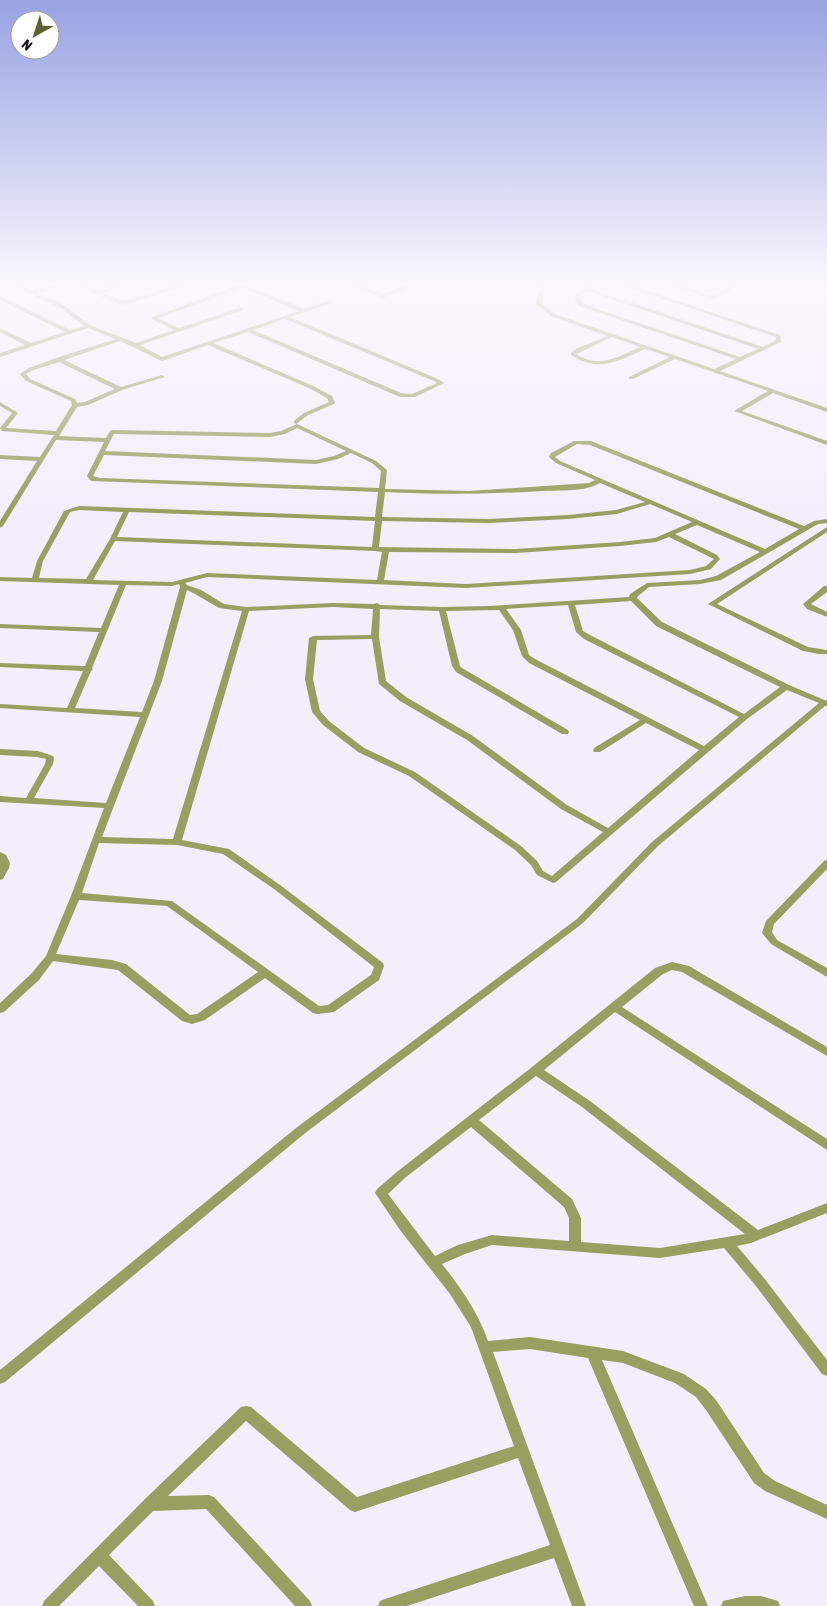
<svg xmlns="http://www.w3.org/2000/svg" width="827" height="1606" font-family="'Asap Condensed',sans-serif">
	<rect width="100%" height="100%" fill="#f5edfb"/>
	<g fill="none" stroke-linecap="round" stroke-linejoin="round">
		<path fill="#999f60" fill-rule="evenodd" d="M10,284H17L32,291L57,284H65L37,293L65,306L90,325L136,343L174,330L152,319V317L237,286L235,284H242L304,309L330,300L332,301V303L290,317L438,379L444,383L415,397H400L248,332L213,343L313,386L332,396L335,403L334,404L308,415L296,424L294,423V421L304,413L329,402L327,398L309,388L208,345L162,361L120,341L64,360L121,387L162,375L165,377L122,390L88,405L77,407L59,436L106,438L110,431L112,430L270,433L281,431L297,424L376,461L387,470L385,489L469,491L589,483L595,480L556,463L549,457L551,453L574,441H591L804,526L814,521L827,519V523L818,524L754,561L721,580L700,584L649,587L637,597V598L662,622L789,685L827,701V706H825L658,846L583,923L304,1134L5,1382L0,1384V1370L296,1128L577,919L652,842L819,703L787,690L747,719L556,882L553,883L537,875L531,865L515,850L409,776L358,752L323,725L312,712L305,679L309,638L313,636L371,635L373,609L333,607L249,611L182,840L229,849L280,885L383,963L384,966L379,980L334,1012L317,1014L313,1013L265,978L205,1020L192,1024L182,1021L118,970L53,961L39,980L4,1012L0,1013V1003L31,974L46,956L71,896L104,808L0,802V796L26,798L45,764L46,759L37,757L0,755V749L38,751L53,756L54,758L53,764L34,798L106,803L140,717L0,708V704L67,708L83,671L0,667V663L85,666L99,632L0,628V624L101,628L119,585L0,581V577L32,578L37,561L64,511L79,506L375,517L378,492L92,481L90,480L87,476L104,442L56,440L3,526L0,528V521L37,461L0,459V455L40,457L54,435L2,431L0,428L12,413L0,406V402L18,413L6,428L56,431L72,405L71,401L26,381L20,374L29,368L56,358L116,339L88,328L0,357V353L25,345L0,332V328L31,343L65,332L0,300V296L70,330L84,326L61,308ZM242,288L299,311L162,357L140,345L243,310V308H239L179,328L158,318ZM285,319L434,381L437,383L412,394L401,393L253,330ZM59,362L115,389L85,402L77,403L75,399L30,379L26,374L33,370ZM297,428L346,451L334,456L316,460L105,451L114,434L270,437L285,434ZM577,444L590,445L799,529L765,549L560,461L555,457ZM351,453L372,463L381,471L379,488L100,478L93,476L104,455L316,464L338,459ZM600,483L645,502L616,510L568,515L489,519L382,517L385,492C438,495 490,494 543,491C562,490 584,492 600,483ZM650,504L692,522L655,538L620,542L516,549L379,547L382,521L489,523L568,519L617,514ZM79,510L123,512L110,539L86,579L39,578L43,561L70,512ZM129,512L375,521L372,547L117,537ZM697,525L760,552L716,576L700,580L647,583L630,594L629,597L489,606L442,607L380,605L377,603L374,604L333,603L246,607L224,604L201,590L187,585L185,583L207,577L466,588L690,574L711,569L720,559L717,555L675,534ZM669,537L714,559L706,566L690,570L466,584L384,580L389,552L516,553L620,546L656,542ZM115,541L375,551L382,552L377,580L207,573L172,582L93,580ZM179,584L180,587L154,681L142,712L75,708L91,671L93,669L92,668L126,585L172,586ZM187,590L195,594L219,608L242,611L173,839L102,837L162,681ZM631,601L656,626L780,687L744,714L590,635L583,631L575,605ZM568,605L576,632L584,639L739,717L704,746L535,659L529,655L521,630L506,609ZM380,609L439,611L452,666L456,672L562,734H568L569,732L568,730L462,668L460,666L446,611L499,610L513,630L522,656L529,663L640,720L594,748L593,750L594,752H600L646,723L699,750L608,828L567,805L473,736L406,697L386,681L379,637ZM372,639L379,684L400,701L467,740L561,809L603,832L552,876L543,871L537,861L521,846L415,772L364,748L329,721L320,711L313,679L317,640ZM99,843L177,845L223,854L274,889L374,967L371,975L328,1005L319,1006L172,901L82,893ZM79,900L167,906L258,972L197,1014L190,1015L126,964L112,960L56,954Z
			M77,284H84L99,291L118,284H126L103,293L123,301L181,284H189L123,305L95,294Z
			M349,284H356L383,294L410,284H417L383,298Z
			M541,284H547L545,286L542,304L555,314L714,369L736,359L579,306L575,301L576,294C583,289 590,284 599,284L591,289L763,347L776,340V337L618,284H626L780,335L781,342L720,371L827,408V412L773,393L742,411L827,441V445L734,411L768,391L675,359L633,379H629V377L670,357L645,349C619,361 598,373 571,355V353L576,349L607,336L551,316L536,304ZM588,291L758,349L740,357L583,304L581,301V295ZM612,337L640,347C618,357 599,369 576,354Z
			M668,284C683,284 697,295 712,294C722,294 731,284 742,284L714,298L704,296Z
			M827,527V532L717,604L808,647L827,650V654H819L803,651L708,604Z
			M824,586H827V592L811,604L827,612V617L807,609L803,604Z
			M0,852L6,855L10,863L9,868L3,879L0,880Z
			M827,860V869L774,924L772,932L777,940L827,968V977L771,944L762,933L766,921L824,861Z
			M672,962L689,966L827,1047V1056L682,972L672,970L663,974L622,1007L827,1139V1150L615,1012L544,1070L590,1101L758,1230L827,1203V1213L751,1243L737,1246L764,1278L827,1360V1376L822,1374L756,1286L724,1248L660,1258L492,1245L465,1254L442,1264C461,1288 478,1312 488,1341L530,1337L623,1351L684,1374L706,1389L716,1400L764,1473L775,1481L827,1505V1519L765,1491L754,1483L706,1410L696,1397L675,1383L623,1363L602,1360L708,1606H694L588,1358L530,1349L493,1352L586,1606H572L554,1558L407,1606H378L380,1601L385,1599L550,1545L518,1458L355,1512L350,1510L246,1421L168,1496L209,1495L214,1497L310,1601L312,1606H295L206,1509L153,1511L109,1555L153,1601L155,1606H138L99,1566L59,1606H42L44,1601L145,1499L241,1407L246,1406L251,1407L357,1497L514,1446L471,1327L450,1294L400,1230L375,1193L377,1189L398,1171L532,1067L655,968ZM536,1076L582,1107L745,1234L660,1248L581,1242V1218L572,1199L479,1120ZM471,1127L564,1207L569,1218V1241L492,1235L458,1245L435,1256L388,1194L406,1177Z
			M745,1596H761L778,1601L780,1606H721L723,1601Z"/>
	</g>
	<linearGradient id="sky" x2="0" y2="1"><stop stop-color="#97a2e2"/><stop offset="0.56" stop-color="#faf7fd"/><stop offset="1" stop-color="#faf7fd" stop-opacity="0"/></linearGradient>
	<rect width="827" height="509" fill="url(#sky)"/>
	<g transform="translate(35 35) rotate(219)"><circle r="24" fill="#fefefe" stroke="#a19ea3"/>
	<path d="M0-4L9 19L0 12L-9 19Z" fill="#5d612f"/>
	<text y="-8" font-size="14" font-weight="bold" text-anchor="middle" fill="#160f1a">N</text>
	</g>
</svg>
